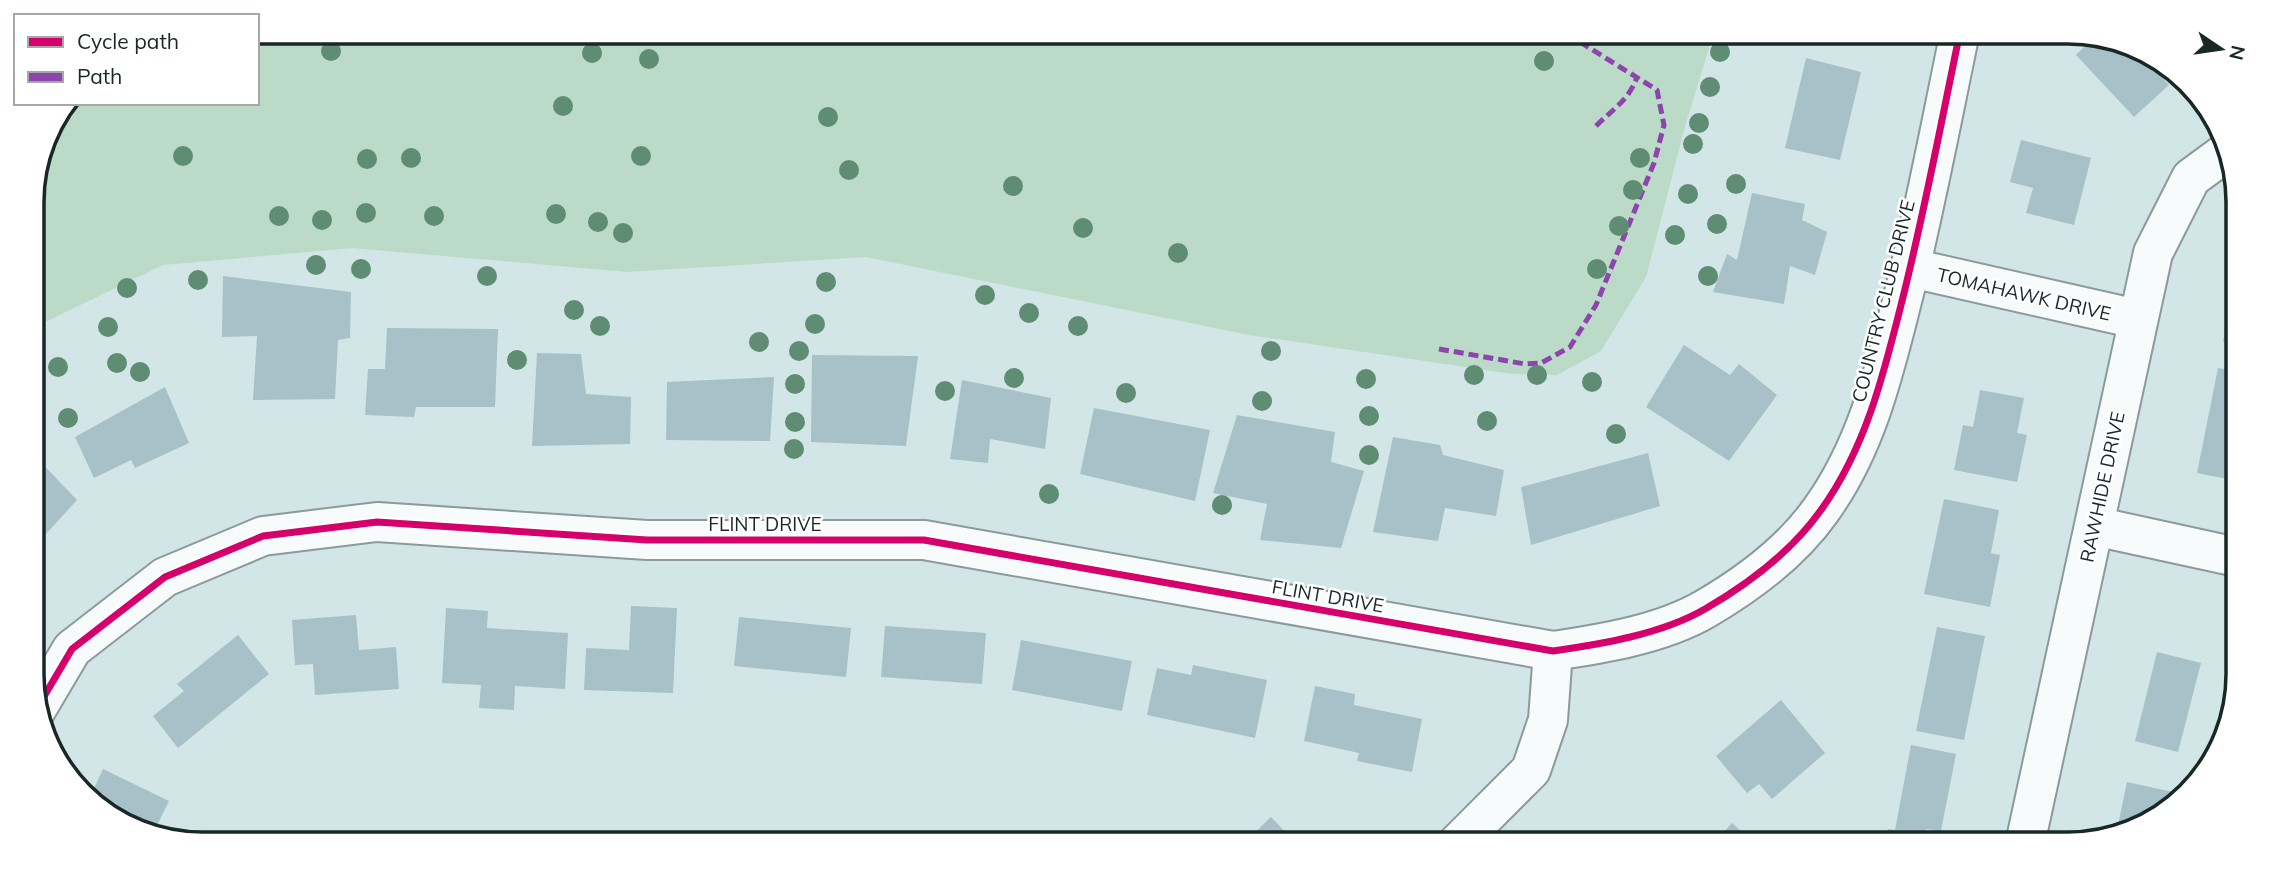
<svg xmlns="http://www.w3.org/2000/svg" width="2270" height="876" font-family="Mulish,sans-serif">
	<rect width="100%" height="100%" fill="#d3e6e7"/>
	<path fill="#bcdac8" d="M257,32H1714L1686,123L1646,277L1601,351L1557,375L1512,374L1249,335L866,257L627,272L352,248L163,265L33,328C32,253 19,166 67,103H257Z"/>
	<path fill="#a8c0c7" d="M2095,36L2124,41L2158,63L2153,68L2169,85L2134,117L2076,55Z
		M1806,58L1861,72L1840,160L1785,148Z
		M2021,140L2091,158L2074,225L2026,213L2033,188L2010,182Z
		M1752,193L1805,204L1802,220L1827,232L1815,275L1790,266L1784,304L1713,292L1727,254L1737,260Z
		M223,276L351,292L350,338L338,340L335,399L253,400L257,336L222,337Z
		M2234,294H2235V344L2223,341Z
		M387,328L498,329L495,407H416L414,417L365,415L368,369H385Z
		M1684,345L1730,375L1739,364L1777,395L1729,461L1646,407Z
		M537,353L581,354L586,394L631,397L630,444L532,446Z
		M812,355L918,356L906,446L811,442Z
		M2218,368L2234,371L2233,480L2197,473Z
		M774,377L770,441L666,440L667,382Z
		M962,380L1051,398L1045,449L990,439L988,463L950,459Z
		M165,387L189,443L135,468L131,460L94,478L75,437Z
		M1980,390L2024,398L2017,433L2027,435L2017,482L1954,470L1963,425L1973,427Z
		M1094,408L1210,430L1195,501L1080,474Z
		M1237,415L1335,432L1331,462L1364,471L1341,548L1260,540L1267,504L1213,493Z
		M1393,437L1440,445L1443,455L1504,470L1496,516L1445,508L1438,541L1373,532Z
		M1648,453L1660,506L1531,545L1521,487Z
		M33,454L77,500L35,546L34,545Z
		M1944,499L1999,510L1991,553L2000,555L1990,607L1924,594Z
		M631,606L677,608L673,693L584,690L586,648L629,650Z
		M446,608L488,611L487,628L568,633L565,689L515,686L514,710L479,708L481,685L442,683Z
		M356,615L359,650L396,647L399,689L315,695L313,664L295,665L292,620Z
		M739,617L851,628L846,677L734,666Z
		M885,626L986,633L982,684L881,677Z
		M1937,627L1985,636L1964,740L1916,731Z
		M238,635L269,674L178,748L153,716L184,691L177,684Z
		M1021,640L1132,661L1122,711L1012,690Z
		M2157,652L2201,663L2178,752L2135,741Z
		M1193,665L1267,680L1255,738L1147,715L1157,668L1191,675Z
		M1315,686L1355,694L1354,705L1422,719L1412,772L1357,761L1359,753L1304,741Z
		M1781,700L1825,753L1772,799L1759,784L1747,793L1716,756Z
		M1911,745L1956,754L1941,831L1926,829L1923,844H1885L1888,829L1895,830Z
		M103,769L169,801L152,836L90,797Z
		M2127,782L2173,792L2169,811L2117,830Z
		M1271,817L1297,844H1243Z
		M1732,823L1755,844H1713Z"/>
	<g fill="none" stroke-linecap="round" stroke-linejoin="round">
		<g stroke="#8c9a9b" stroke-width="42">
			<path id="street" d="M1911,268L2137,319
				M2094,526L2232,556
				M36,710L72,649L165,577L263,536L377,522L647,540H924L1553,651
				M2025,844L2153,253L2191,178L2225,153"/>
		</g>
		<g stroke="#8c9a9b" stroke-width="42">
			<path id="secondary" d="M1457,844L1531,770L1548,720L1553,651C1602,644 1662,634 1705,609C1748,584 1792,551 1821,510C1865,449 1883,377 1901,305C1924,215 1941,123 1960,32"/>
		</g>
		<use href="#street" stroke="#f8fbfb" stroke-width="38"/>
		<use href="#secondary" stroke="#f8fbfb" stroke-width="38"/>
		<path stroke="#8e44ad" stroke-width="5" stroke-dasharray="10 5" stroke-linecap="butt" d="M1596,126C1613,109 1629,100 1637,77
			M1439,349L1525,364L1541,363L1570,347L1596,305L1654,163L1664,125L1657,90L1564,32"/>
		<g stroke="#fff" stroke-width="11">
			<path id="cycleway" d="M36,710L72,649L165,577L263,536L377,522L647,540H924L1553,651C1602,644 1662,634 1705,609C1748,584 1792,551 1821,510C1865,449 1883,377 1901,305C1924,215 1941,123 1960,32"/>
		</g>
		<use href="#cycleway" stroke="#d6006c" stroke-width="7"/>
	</g>
	<g fill="#5f8d74">
		<circle cx="331" cy="51" r="10"/>
		<circle cx="1720" cy="52" r="10"/>
		<circle cx="592" cy="53" r="10"/>
		<circle cx="649" cy="59" r="10"/>
		<circle cx="1544" cy="61" r="10"/>
		<circle cx="1710" cy="87" r="10"/>
		<circle cx="563" cy="106" r="10"/>
		<circle cx="828" cy="117" r="10"/>
		<circle cx="1699" cy="123" r="10"/>
		<circle cx="1693" cy="144" r="10"/>
		<circle cx="183" cy="156" r="10"/>
		<circle cx="641" cy="156" r="10"/>
		<circle cx="411" cy="158" r="10"/>
		<circle cx="1640" cy="158" r="10"/>
		<circle cx="367" cy="159" r="10"/>
		<circle cx="849" cy="170" r="10"/>
		<circle cx="1736" cy="184" r="10"/>
		<circle cx="1013" cy="186" r="10"/>
		<circle cx="1633" cy="190" r="10"/>
		<circle cx="1688" cy="194" r="10"/>
		<circle cx="366" cy="213" r="10"/>
		<circle cx="556" cy="214" r="10"/>
		<circle cx="279" cy="216" r="10"/>
		<circle cx="434" cy="216" r="10"/>
		<circle cx="322" cy="220" r="10"/>
		<circle cx="598" cy="222" r="10"/>
		<circle cx="1717" cy="224" r="10"/>
		<circle cx="1619" cy="226" r="10"/>
		<circle cx="1083" cy="228" r="10"/>
		<circle cx="623" cy="233" r="10"/>
		<circle cx="1675" cy="235" r="10"/>
		<circle cx="1178" cy="253" r="10"/>
		<circle cx="316" cy="265" r="10"/>
		<circle cx="361" cy="269" r="10"/>
		<circle cx="1597" cy="269" r="10"/>
		<circle cx="487" cy="276" r="10"/>
		<circle cx="1708" cy="276" r="10"/>
		<circle cx="198" cy="280" r="10"/>
		<circle cx="826" cy="282" r="10"/>
		<circle cx="127" cy="288" r="10"/>
		<circle cx="985" cy="295" r="10"/>
		<circle cx="574" cy="310" r="10"/>
		<circle cx="1029" cy="313" r="10"/>
		<circle cx="815" cy="324" r="10"/>
		<circle cx="600" cy="326" r="10"/>
		<circle cx="1078" cy="326" r="10"/>
		<circle cx="108" cy="327" r="10"/>
		<circle cx="759" cy="342" r="10"/>
		<circle cx="799" cy="351" r="10"/>
		<circle cx="1271" cy="351" r="10"/>
		<circle cx="517" cy="360" r="10"/>
		<circle cx="117" cy="363" r="10"/>
		<circle cx="58" cy="367" r="10"/>
		<circle cx="140" cy="372" r="10"/>
		<circle cx="1474" cy="375" r="10"/>
		<circle cx="1537" cy="375" r="10"/>
		<circle cx="1014" cy="378" r="10"/>
		<circle cx="1366" cy="379" r="10"/>
		<circle cx="1592" cy="382" r="10"/>
		<circle cx="795" cy="384" r="10"/>
		<circle cx="945" cy="391" r="10"/>
		<circle cx="1126" cy="393" r="10"/>
		<circle cx="1262" cy="401" r="10"/>
		<circle cx="1369" cy="416" r="10"/>
		<circle cx="68" cy="418" r="10"/>
		<circle cx="1487" cy="421" r="10"/>
		<circle cx="795" cy="422" r="10"/>
		<circle cx="1616" cy="434" r="10"/>
		<circle cx="794" cy="449" r="10"/>
		<circle cx="1369" cy="455" r="10"/>
		<circle cx="1049" cy="494" r="10"/>
		<circle cx="1222" cy="505" r="10"/>
	</g>
	<g text-anchor="middle" stroke-width="5" stroke-linejoin="round" paint-order="stroke">
		<g font-size="19" fill="#1a2727" stroke="#fff">
			<text transform="translate(2024 294) rotate(13)" y="7">TOMAHAWK DRIVE</text>
			<text transform="translate(1883 301) rotate(-76)" y="7">COUNTRY CLUB DRIVE</text>
			<text transform="translate(2102 487) rotate(-78)" y="7">RAWHIDE DRIVE</text>
			<text x="765" y="531">FLINT DRIVE</text>
			<text transform="translate(1328 596) rotate(10)" y="7">FLINT DRIVE</text>
		</g>
	</g>
	<path d="M0 0H2270V876H0ZM202 44H2068A158 158 0 0 1 2226 202V674A158 158 0 0 1 2068 832H202A158 158 0 0 1 44 674V202A158 158 0 0 1 202 44Z" fill="#fff" fill-rule="evenodd"/>
	<path fill="none" stroke="#1a2727" stroke-width="3.5" d="M202 44H2068A158 158 0 0 1 2226 202V674A158 158 0 0 1 2068 832H202A158 158 0 0 1 44 674V202A158 158 0 0 1 202 44Z"/>
	<rect x="14" y="14" width="245" height="91" fill="#ffffff" stroke="#a3a9a9" stroke-width="2"/>
	<rect x="28" y="37" width="35" height="10" fill="#d6006c" stroke="#a3a9a9" stroke-width="2"/>
	<text x="77" y="49" font-size="21" fill="#1a2727">Cycle path</text>
	<rect x="28" y="72" width="35" height="10" fill="#8e44ad" stroke="#a3a9a9" stroke-width="2"/>
	<text x="77" y="84" font-size="21" fill="#1a2727">Path</text>
	<g transform="translate(2221 49) rotate(103)" stroke="#ffffff" stroke-width="5" paint-order="stroke">
	<path d="M0-5L12 26L0 18L-12 26Z" fill="#1a2727"/>
	<text y="-10" font-size="19" font-weight="bold" text-anchor="middle" fill="#1a2727">N</text>
	</g>
</svg>
